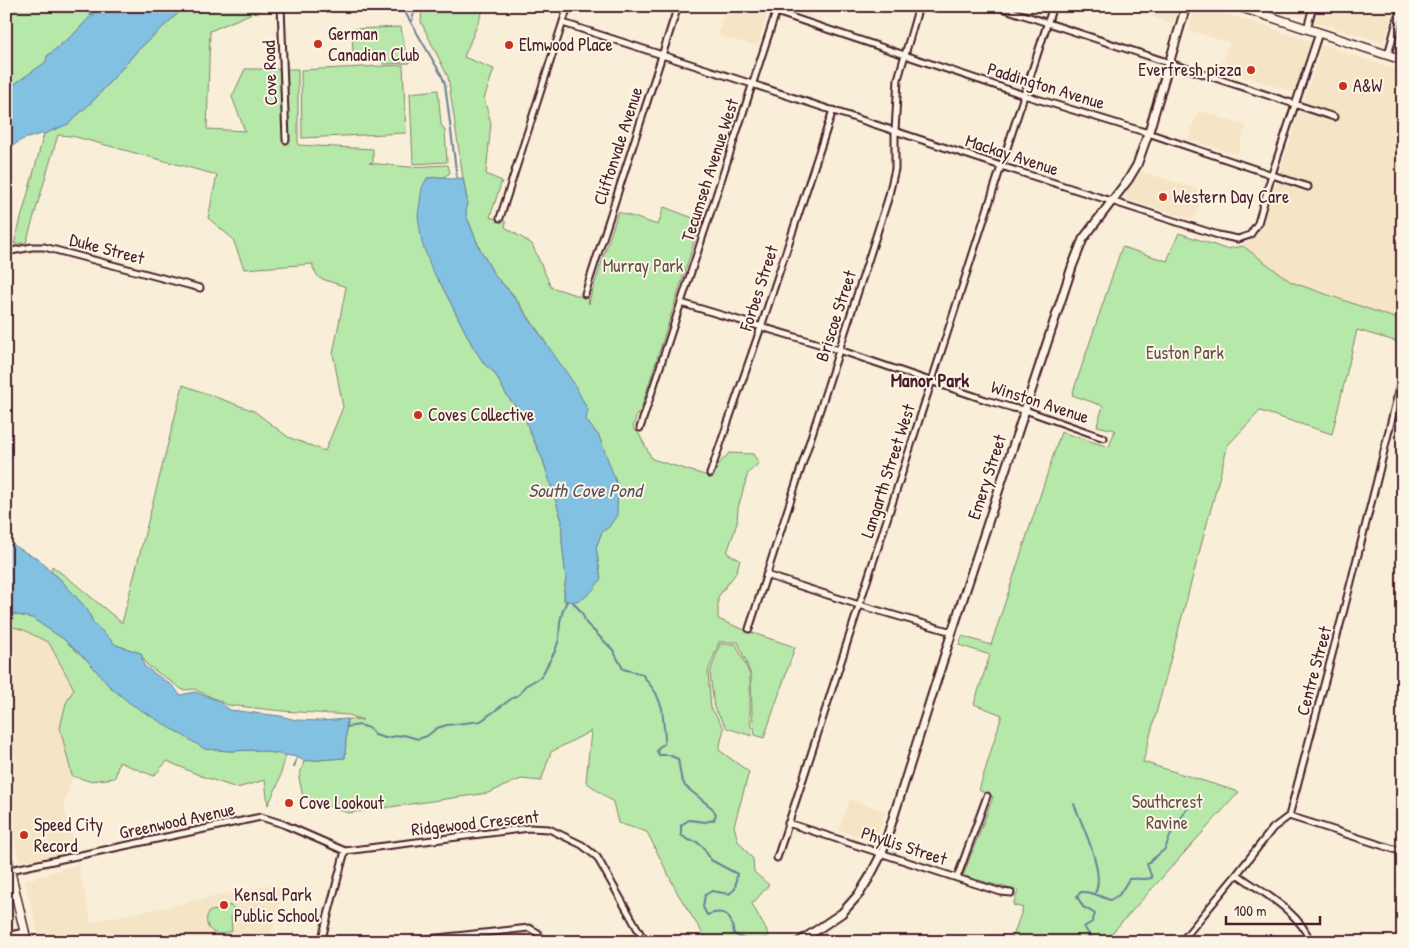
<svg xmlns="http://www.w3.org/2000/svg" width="1409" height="948" font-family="'Patrick Hand',sans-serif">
	<rect width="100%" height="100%" fill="#f9eed7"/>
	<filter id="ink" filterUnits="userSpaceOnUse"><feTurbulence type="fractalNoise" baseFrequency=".02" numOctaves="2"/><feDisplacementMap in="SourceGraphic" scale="10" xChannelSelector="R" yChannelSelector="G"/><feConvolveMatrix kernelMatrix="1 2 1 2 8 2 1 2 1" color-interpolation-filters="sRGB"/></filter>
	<g filter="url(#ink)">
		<path fill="#f5e5c6" d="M727,6H770L757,46L717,35Z
			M787,6H815L812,17L786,8Z
			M1155,6H1179L1172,24L1151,16Z
			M1196,6H1202L1311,41L1294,92L1221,69L1229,43L1189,30Z
			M1268,6H1305L1303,17Z
			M1320,6H1394L1384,43L1316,22Z
			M1324,45L1403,72V321L1291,282L1243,246L1262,225L1322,46Z
			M1198,110L1246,126L1237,155L1188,139Z
			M1140,171L1203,191L1194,220L1125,199L1124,195Z
			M6,625L24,630L49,643L74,689L66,703L63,743L72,776L64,805L76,853L19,861L6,799Z
			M850,799L885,812L875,842L839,830Z
			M78,864L91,922L270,885L283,889L270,942H40L25,881Z
			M6,899L16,942H6Z"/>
		<path fill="#b5e8a9" stroke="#80846a" d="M6,6H100L74,34L47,56L46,62L6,90Z
			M186,6H269L210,31L207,129L245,131L232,97L245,69H298V145L373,149V162L369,163L408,167L448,165L450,173L444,177L427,178L432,270L442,286L472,345L485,365L494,372L507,396L525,417L529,430L543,460L562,521V541L566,579L564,590V601L601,579L596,547L602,532L609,527L599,436L586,420L543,338L512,293L495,276L479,247L466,215L467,199L463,178L448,77L421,22L422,6H485L464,57L494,69L484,99L491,123L486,174L502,181L490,217L506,222L505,227L532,244L551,287L588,299L589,304L590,298L618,212L658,225L664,207L701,221L639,415L637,414L633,428L639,434L652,459L708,476L729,453L753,454L759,463L748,473L738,508L737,523L727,553L740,560L736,573L718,597V619L747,631L795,647L764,738L755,735L752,714L751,675L738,642H719L708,672L711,708L724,728L719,750L749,772L734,826L738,841L753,859L754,872L769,885L752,904L769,935L762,942H708L678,894L647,832L618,823L613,802L586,782L591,731L551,752L541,781L521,779L488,793L348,813L303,797L299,778L304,761L345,758L347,719L363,720L349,715L282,711L228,705L194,689L183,690L147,665L140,653L116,645L93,622L87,609L58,577L51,572L52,566L73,582L122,623L183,385L254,411L288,437L325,451L343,407L333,354L346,287L319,278L313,268V264L244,269L233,239L208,218L217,175L72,136L58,135L26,243L14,244L44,134L68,124L94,100L138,50Z
			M401,27L405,50L410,63L383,64L382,58L353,60L352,29Z
			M403,65L406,133L302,138L301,70Z
			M438,90L441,124L445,131L447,162L413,164L410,93Z
			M1179,233L1226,249L1243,246L1291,282L1403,321L1402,343L1357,330L1332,434L1260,411L1228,445L1143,762L1239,792L1104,942H1008L1013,936L1023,908L1013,905L1018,891L963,876L993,797L979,790L1002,715L974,704L990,655L959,645L962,636L991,645L1061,432L1109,447L1115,430L1097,426L1103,406L1072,395L1122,247L1167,261Z
			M6,610L13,614L32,618L62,638L88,661L109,686L205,749L230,751L256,750L286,755L278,784L268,805L265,780L237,788L201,776L167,761L154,776L119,762L115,778L89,781L72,776L60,728L66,703L74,689L49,643L24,630L6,625Z
			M720,644H736L750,675V714L752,736L727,728L714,708L710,673Z
			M229,905L235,909L231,914L232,931C228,932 223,934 219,934C207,933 203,919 210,911L226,909Z"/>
		<path fill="#83c1e3" stroke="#6c8099" d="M100,6H186L138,50L94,100L68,124L44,134H41L21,140L6,151V90L46,62L47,56L74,34Z
			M444,177L449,179L463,178L467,199L466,215L479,247L495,276L511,293L573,382L588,410L586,420L599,436L618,487L617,515L609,527L602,532L596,547L601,579C591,593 583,604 565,601L564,590L566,579L562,541V521L543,460L529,430L525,417L507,396L494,372L485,365L472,345L442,286L432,270L422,243L418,216L422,188L427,178Z
			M6,543L14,545L28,554L38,558L51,572L58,577L87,609L93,622L116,645L141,653L144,666L174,687L180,695L195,692L217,700L230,710L280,716L296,720L320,721L347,719L345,758L304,761L297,757L256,750L230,751L205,749L131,704L109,686L88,661L62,638L32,618L13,614L6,610Z"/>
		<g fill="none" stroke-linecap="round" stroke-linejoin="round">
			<path stroke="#6c8099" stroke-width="2" d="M77,6L94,16
				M402,7L442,76L445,84L457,178
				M412,21L415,6
				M573,602L582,613L586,623L613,650L623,669L642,674L656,693L662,708L665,738L664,744L659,747L657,751L659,755H669L678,759L681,777L685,786L712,808L716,814L714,820L705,822L689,820L681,825V835L688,840L697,842L703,847L711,860L737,874L735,889L729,894L712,891L705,895L703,907L707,915C727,908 731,916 734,934L750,942
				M346,727L360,725L369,728L375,735L385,738L404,735L418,739L427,736L437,728L447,725L481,721L511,699L520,694L525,686L541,677L555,651L559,639L560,622L563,610L567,601
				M294,767L297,757
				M1074,804C1082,825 1106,873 1095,893
				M1092,942L1093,940L1084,927L1092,922L1095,914L1089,910L1083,907L1077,896L1081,892C1093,891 1100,897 1110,900L1119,895L1129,879C1137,878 1143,880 1152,878L1147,864L1165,849L1172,831L1195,797"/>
			<g stroke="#4a1f2b" stroke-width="9">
				<path id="minor" d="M281,6L286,140
					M996,6L1334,117
					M776,12L1024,95L1148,133L1308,187
					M563,23L752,84L1001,166L1218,235L1238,239L1250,235L1258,223L1272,174L1319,33
					M1307,29L1313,6
					M1388,55L1401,6
					M500,218L568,6
					M6,252L32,247H44L200,288
					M585,294L678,6
					M681,303L839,350L986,400L1013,408L1025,410L1104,438
					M640,428L778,6
					M710,474L761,327L833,110
					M766,575L859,605L952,632
					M749,629L888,199L895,169V131L898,79L919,6
					M1289,816L1403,852
					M788,823L957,878L1001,892L1011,893
					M345,851L529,828L549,829L582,845L597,857L645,942
					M777,858L804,776L1053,6
					M10,870L261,817L283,824L345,851
					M1237,874C1260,891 1302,913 1310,942
					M957,878L987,796
					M6,936L24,932
					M321,942L345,851
					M418,942L419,940L529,928L538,933L542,942
					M1181,942L1237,874L1273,828L1289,816L1341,621L1377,480L1403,372"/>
			</g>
			<g stroke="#4a1f2b" stroke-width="11">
				<path id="tertiary" d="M799,942L842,913L859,894L869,878L882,853L952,632L1072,267L1083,239L1128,180L1137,165L1150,128L1186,6"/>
			</g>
			<g stroke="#4a1f2b" stroke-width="11">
				<path id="secondary" d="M1237,6L1403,60
					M6,853L27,942"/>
			</g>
			<use href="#minor" stroke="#fcf5e5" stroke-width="5"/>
			<use href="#tertiary" stroke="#fcf5e5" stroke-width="7"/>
			<use href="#secondary" stroke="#fcf5e5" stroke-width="8"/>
		</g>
	</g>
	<g fill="#c8321e" stroke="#fcf5e5" stroke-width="2">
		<circle cx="318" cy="44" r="5"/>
		<circle cx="509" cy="45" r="5"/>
		<circle cx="1251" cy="70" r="5"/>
		<circle cx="1343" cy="86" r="5"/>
		<circle cx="1163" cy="197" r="5"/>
		<circle cx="418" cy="415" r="5"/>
		<circle cx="289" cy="803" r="5"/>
		<circle cx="24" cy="835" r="5"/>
		<circle cx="224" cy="905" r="5"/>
	</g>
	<g text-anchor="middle" stroke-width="4" stroke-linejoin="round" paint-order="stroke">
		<g font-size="18" fill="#4a1f2b" stroke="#fcf5e5" text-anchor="start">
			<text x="328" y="40">German<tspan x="328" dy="21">Canadian Club</tspan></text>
			<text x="519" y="51">Elmwood Place</text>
			<text x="1241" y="76" text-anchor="end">Everfresh pizza</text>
			<text x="1353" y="92">A&amp;W</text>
			<text x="1173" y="203">Western Day Care</text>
			<text x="428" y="421">Coves Collective</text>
			<text x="299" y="809">Cove Lookout</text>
			<text x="34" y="831">Speed City<tspan x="34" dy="21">Record</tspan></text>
			<text x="234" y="901">Kensal Park<tspan x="234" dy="21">Public School</tspan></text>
		</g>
		<g font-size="18" fill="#4a1f2b" stroke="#fcf5e5">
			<text transform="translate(270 73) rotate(-92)" y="6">Cove Road</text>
			<text transform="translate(1046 86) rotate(17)" y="6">Paddington Avenue</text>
			<text transform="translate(618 146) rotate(-72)" y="6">Cliftonvale Avenue</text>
			<text transform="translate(1012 155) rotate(18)" y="6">Mackay Avenue</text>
			<text transform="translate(710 170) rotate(-72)" y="6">Tecumseh Avenue West</text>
			<text transform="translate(107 249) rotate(15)" y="6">Duke Street</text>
			<text transform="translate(759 288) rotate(-72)" y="6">Forbes Street</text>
			<text transform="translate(836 316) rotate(-72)" y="6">Briscoe Street</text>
			<text transform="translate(1040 402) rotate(18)" y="6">Winston Avenue</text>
			<text transform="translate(888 471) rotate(-72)" y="6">Langarth Street West</text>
			<text transform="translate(987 477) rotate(-72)" y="6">Emery Street</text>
			<text transform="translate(1314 671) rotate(-75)" y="6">Centre Street</text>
			<text transform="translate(177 821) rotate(-12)" y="6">Greenwood Avenue</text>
			<text transform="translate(475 823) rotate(-6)" y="6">Ridgewood Crescent</text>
			<text transform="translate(904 846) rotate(18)" y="6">Phyllis Street</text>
		</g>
		<g font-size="18" fill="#65514a" stroke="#fcf5e5">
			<text x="643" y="272">Murray Park</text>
			<text x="1185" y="359">Euston Park</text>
			<text x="1167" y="808">Southcrest<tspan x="1167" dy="21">Ravine</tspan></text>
		</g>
		<g font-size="19" font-weight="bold" fill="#4a1f2b" stroke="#fcf5e5">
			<text x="930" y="387">Manor Park</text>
		</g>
		<g font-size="19" font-style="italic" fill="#5b5062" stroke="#fcf5e5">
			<text x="585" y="497">South Cove Pond</text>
		</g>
	</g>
	<rect width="1409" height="948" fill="none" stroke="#fcf5e5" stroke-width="25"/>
	<rect x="12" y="12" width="1384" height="923" fill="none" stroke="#4a1f2b" stroke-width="2" filter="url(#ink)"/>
	<path d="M1226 916v8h94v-8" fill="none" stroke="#4a1f2b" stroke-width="2.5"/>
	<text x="1234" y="916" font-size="15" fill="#4a1f2b" stroke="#fcf5e5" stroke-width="4" paint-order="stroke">100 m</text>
</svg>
